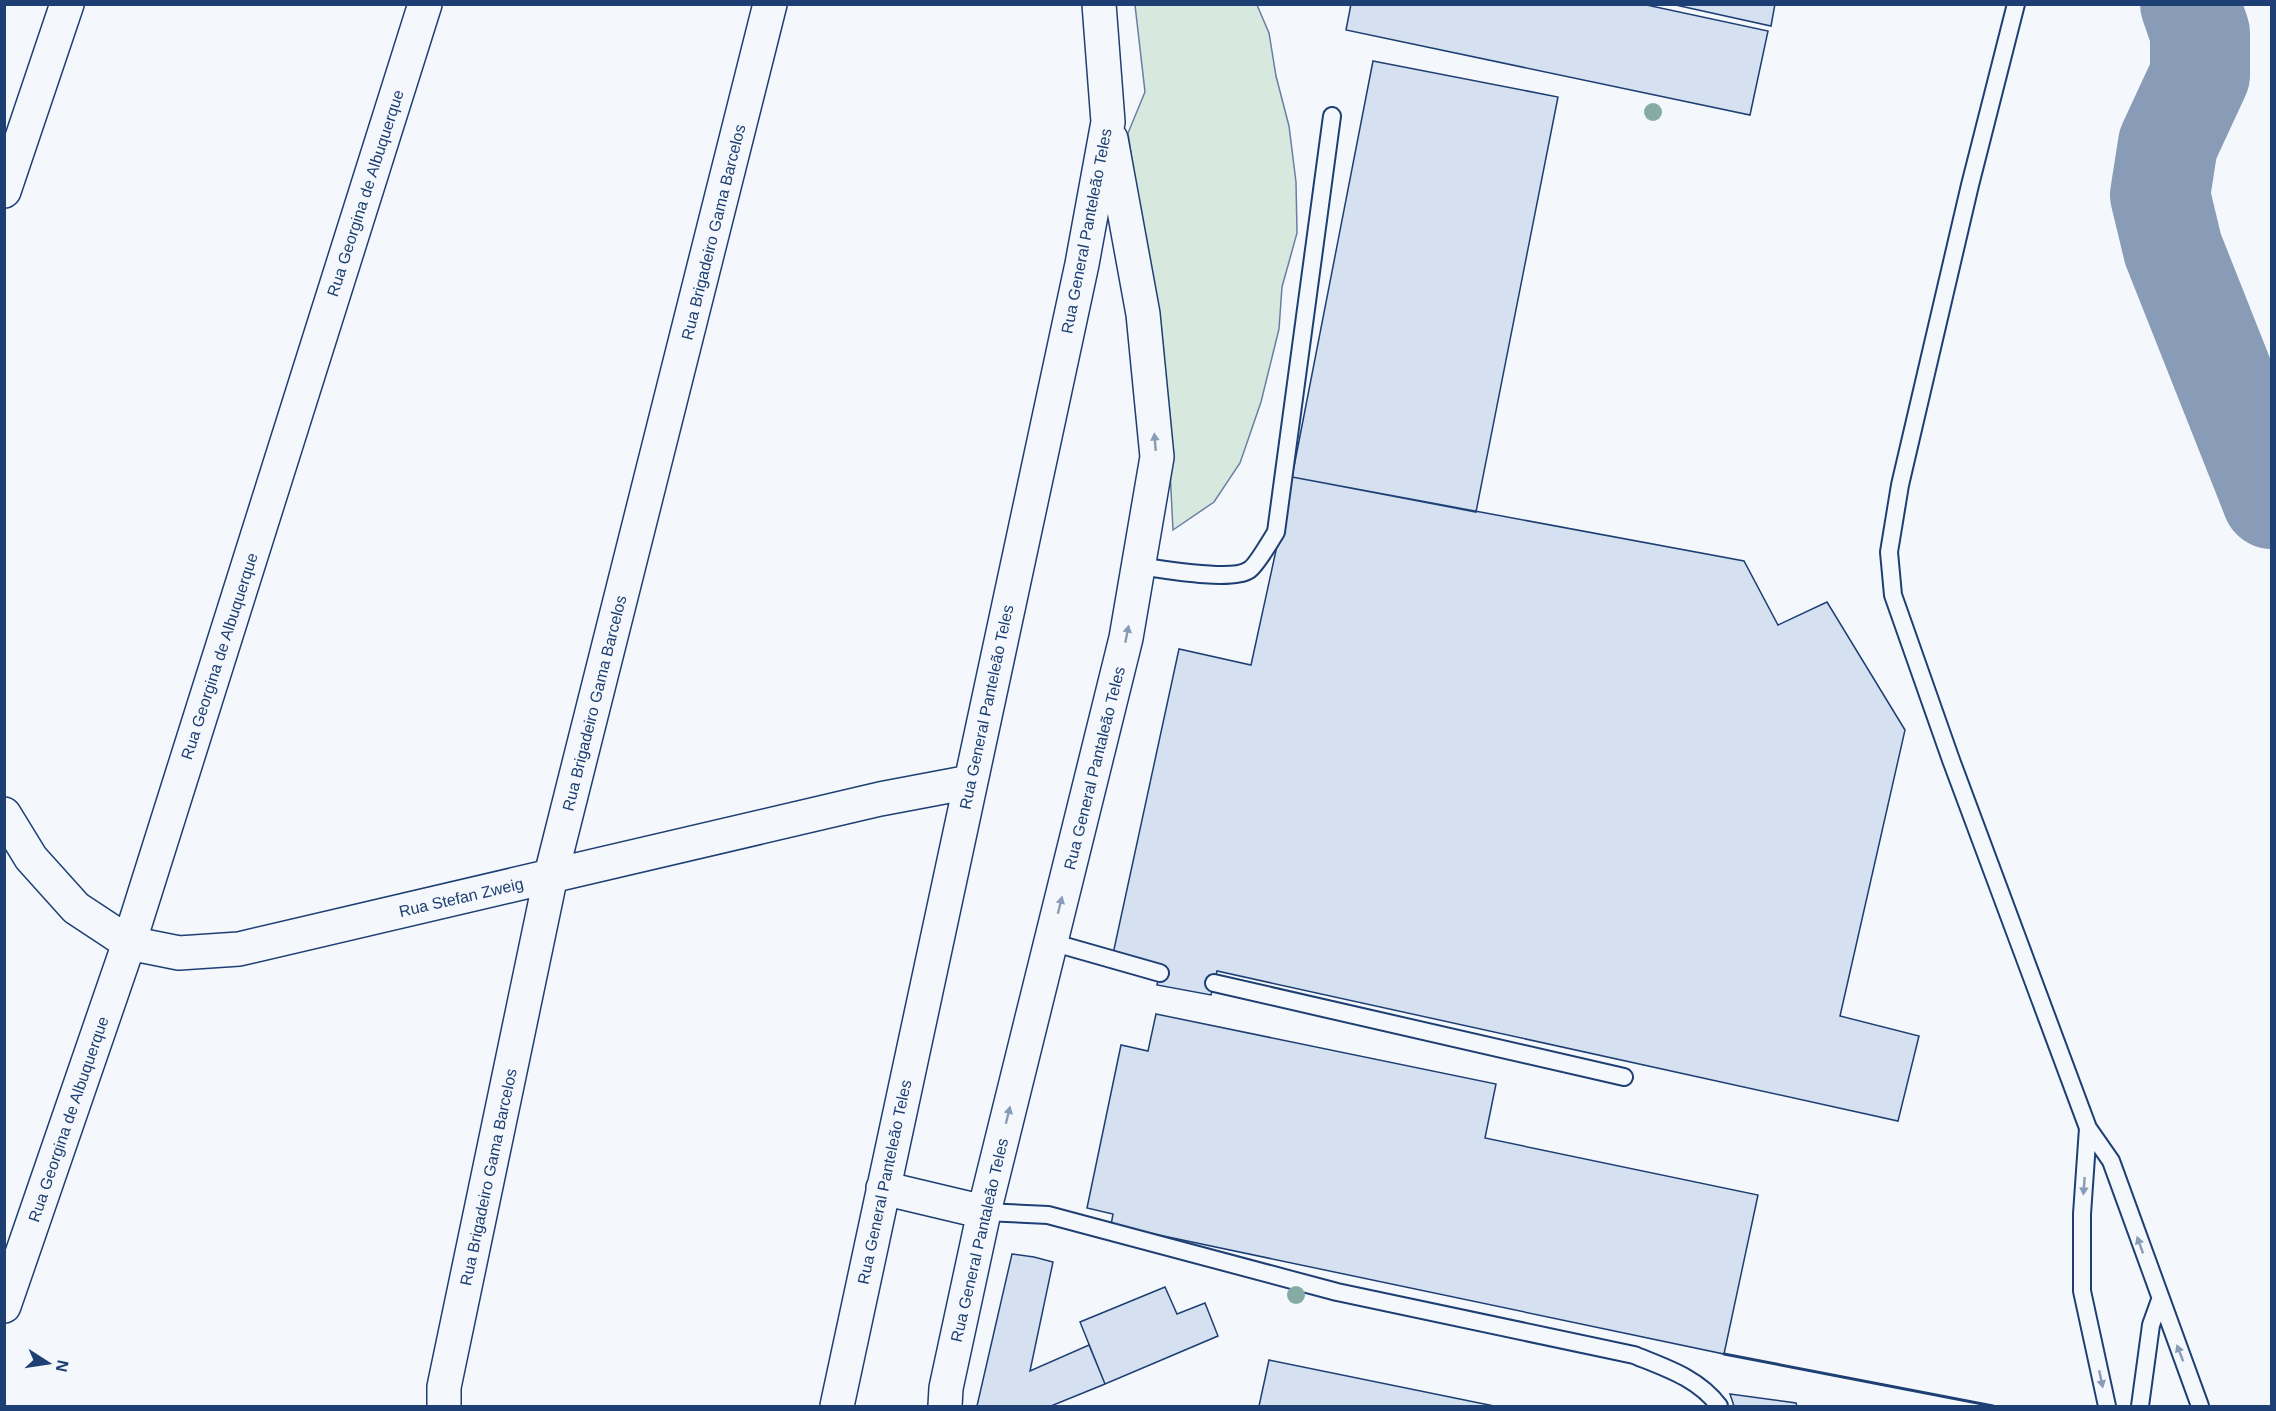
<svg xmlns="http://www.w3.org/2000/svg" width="2276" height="1411" font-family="Helvetica,sans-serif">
	<rect width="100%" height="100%" fill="#f4f7fb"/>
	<path fill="#d7e8df" stroke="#687fa3" stroke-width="1.5" d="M1135,5H1257L1269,33L1276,76L1289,126L1296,182L1297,233L1282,287L1279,329L1261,402L1240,463L1214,502L1173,530L1166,391L1128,133L1145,92Z"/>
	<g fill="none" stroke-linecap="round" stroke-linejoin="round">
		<path stroke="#889bb7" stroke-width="100" d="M2190,4L2200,33V75L2168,144L2160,195L2173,249L2272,499"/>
	</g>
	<path fill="#d5e0f0" stroke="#1d3f73" stroke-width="1.5" d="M1351,4H1642L1768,31L1750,115L1346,30Z
		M1671,4H1775L1771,26Z
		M1373,61L1558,97L1476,512L1292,477Z
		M1292,477L1744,561L1778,625L1827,602L1905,730L1840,1016L1919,1036L1898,1121L1217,971L1211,995L1157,985L1161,967L1113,954L1179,649L1251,665Z
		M1156,1014L1496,1084L1485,1138L1758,1195L1724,1354L1111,1225L1113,1214L1087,1208L1121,1045L1148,1051Z
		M1012,1254L1034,1257L1053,1262L1030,1371L1089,1345L1105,1384L1051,1406H977Z
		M1165,1287L1177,1314L1205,1303L1218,1336L1105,1384L1080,1322Z
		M1269,1360L1494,1406H1259Z
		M1730,1394L1796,1403L1797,1406H1734Z"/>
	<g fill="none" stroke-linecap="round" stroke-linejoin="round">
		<g stroke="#1d3f73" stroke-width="20">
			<path id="lane" d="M2016,4L1970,185L1900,485L1889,552L1893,595L1951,760L2088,1128L2111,1161L2200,1406
				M1139,566C1161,569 1232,582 1249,570C1256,566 1271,540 1276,532L1332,116
				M1051,942L1160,973
				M1214,983L1624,1077
				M2088,1128L2082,1214V1291L2107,1406
				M984,1212L1048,1215L1337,1292L1634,1355C1666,1368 1698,1378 1719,1406
				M2140,1406L2151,1325L2160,1300"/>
		</g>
		<g stroke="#1d3f73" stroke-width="36">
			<path id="street" d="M4,191L67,4
				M4,814L31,858L76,908L129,943L179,953L239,949L880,799L970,782
				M883,1188L984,1212
				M4,1306L129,943L425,4
				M444,1406V1387L551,875L770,4
				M837,1406L1082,264L1108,122L1099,4
				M945,1406L946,1388L984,1212L1126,638L1157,457L1143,314L1111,139"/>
		</g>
		<use href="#lane" stroke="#f4f7fb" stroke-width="16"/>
		<use href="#street" stroke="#f4f7fb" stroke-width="33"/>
		<path stroke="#1d3f73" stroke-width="3" d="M1724,1354L1993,1406"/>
	</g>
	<g fill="#86aba6">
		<circle cx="1653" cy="112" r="9"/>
		<circle cx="1296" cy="1295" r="9"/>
	</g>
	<defs><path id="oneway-solid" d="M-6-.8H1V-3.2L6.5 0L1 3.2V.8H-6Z" transform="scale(1.5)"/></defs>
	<g fill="#889bb7">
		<use href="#oneway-solid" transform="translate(1155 442) rotate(-95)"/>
		<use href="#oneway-solid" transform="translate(1127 634) rotate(-79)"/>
		<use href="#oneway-solid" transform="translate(1060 905) rotate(-76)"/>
		<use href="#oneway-solid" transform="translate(1008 1115) rotate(-76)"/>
		<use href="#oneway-solid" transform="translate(2084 1186) rotate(94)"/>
		<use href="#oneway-solid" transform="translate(2140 1245) rotate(-110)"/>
		<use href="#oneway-solid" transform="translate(2180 1353) rotate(-111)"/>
		<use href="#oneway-solid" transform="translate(2101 1379) rotate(78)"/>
	</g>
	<g text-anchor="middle" stroke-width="4.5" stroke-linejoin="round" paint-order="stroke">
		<g font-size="16" fill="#1d3f73" stroke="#f4f7fb">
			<text transform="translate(365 193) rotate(-72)" y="6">Rua Georgina de Albuquerque</text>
			<text transform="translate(1086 231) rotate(-79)" y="6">Rua General Panteleão Teles</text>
			<text transform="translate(713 232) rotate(-76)" y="6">Rua Brigadeiro Gama Barcelos</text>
			<text transform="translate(219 656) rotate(-72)" y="6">Rua Georgina de Albuquerque</text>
			<text transform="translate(594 703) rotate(-76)" y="6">Rua Brigadeiro Gama Barcelos</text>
			<text transform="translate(986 707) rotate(-78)" y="6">Rua General Panteleão Teles</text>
			<text transform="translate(1094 768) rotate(-76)" y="6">Rua General Pantaleão Teles</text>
			<text transform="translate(461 897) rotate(-13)" y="6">Rua Stefan Zweig</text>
			<text transform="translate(68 1119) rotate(-71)" y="6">Rua Georgina de Albuquerque</text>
			<text transform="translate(488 1177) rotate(-78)" y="6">Rua Brigadeiro Gama Barcelos</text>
			<text transform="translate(884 1182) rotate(-78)" y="6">Rua General Panteleão Teles</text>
			<text transform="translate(979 1240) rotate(-77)" y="6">Rua General Pantaleão Teles</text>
		</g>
	</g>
	<rect width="2276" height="1411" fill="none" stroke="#1d3f73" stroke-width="12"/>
	<g transform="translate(48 1363) rotate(102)" stroke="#f4f7fb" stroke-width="4.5" paint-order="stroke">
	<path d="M0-4.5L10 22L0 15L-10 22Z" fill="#1d3f73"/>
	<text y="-9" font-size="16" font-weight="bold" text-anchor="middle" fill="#1d3f73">N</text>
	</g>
</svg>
